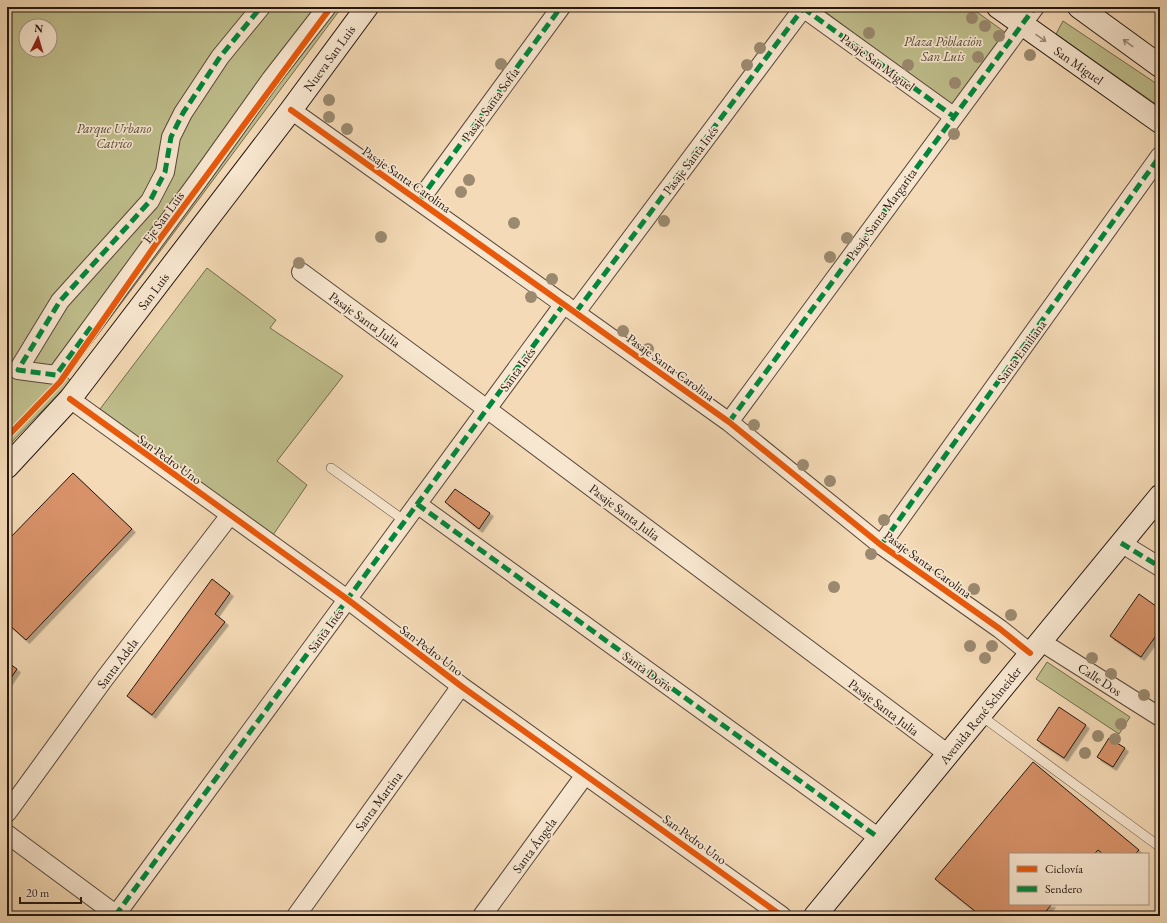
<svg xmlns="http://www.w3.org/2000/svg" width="1167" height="923" font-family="'EB Garamond',serif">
	<defs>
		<filter id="shadow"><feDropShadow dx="3.5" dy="3.5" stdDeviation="0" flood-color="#0004"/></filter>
	</defs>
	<rect width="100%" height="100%" fill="#f4dab6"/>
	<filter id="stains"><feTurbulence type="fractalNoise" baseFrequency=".005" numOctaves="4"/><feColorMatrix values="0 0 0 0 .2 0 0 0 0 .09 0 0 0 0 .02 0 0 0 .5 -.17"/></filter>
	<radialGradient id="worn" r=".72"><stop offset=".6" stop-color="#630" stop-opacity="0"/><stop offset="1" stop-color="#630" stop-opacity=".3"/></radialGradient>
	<path fill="#bfbe8c" stroke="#716a4e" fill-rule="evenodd" d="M7,7H342L76,364L67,377L71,381L7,447ZM26,26H50V50H26Z
		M819,7H970L1006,33L953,108Z
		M1063,21L1160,86V107L1056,34Z
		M207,268L276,320L270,328L343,376L277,461L307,485L273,535L100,409Z
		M1047,662L1130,717L1119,734L1036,679Z"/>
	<path fill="#d9936b" stroke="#231611" filter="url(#shadow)" d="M73,473L132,529L26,640L7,623V541Z
		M455,489L490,513L479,529L445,502Z
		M212,579L230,593L215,614L225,622L152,715L127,696Z
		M1139,594L1160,609V630L1141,657L1110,636Z
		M7,662L17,669L7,684Z
		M1059,707L1086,725L1064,758L1037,740Z
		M1109,738L1125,748L1113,767L1097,757Z
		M1033,762L1139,850L1135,854H1103L1098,850L1094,854H1010V904H1052L1042,916H981L935,879Z"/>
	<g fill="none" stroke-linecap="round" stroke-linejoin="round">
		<g stroke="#57473a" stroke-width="10">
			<path id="lane" d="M331,468L405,521
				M980,715L1160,847"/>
		</g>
		<g stroke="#57473a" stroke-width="20">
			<path id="street" d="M261,7L220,57L183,113L171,137L165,172L150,201L60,301L18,370L56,375L201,177L271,79L327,7
				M803,8L953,116
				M291,110L729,422L881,545L1000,629L1030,653
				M419,201L561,7
				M301,272L487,409L948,754
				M576,312L804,7
				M70,399L347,599L461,686L782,916
				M729,422L1035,7
				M417,504L879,838
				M1121,543L1160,567
				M881,545L1160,156
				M1040,641L1160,717
				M7,813L105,678L230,515
				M7,834L118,916
				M115,916L564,304
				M296,916L461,686
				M482,916L585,775"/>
		</g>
		<g stroke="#231611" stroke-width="24">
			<path id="secondary" d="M998,7L1160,122
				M1079,7L1160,66
				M7,467L70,399L291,110L367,7
				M815,916L1160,496"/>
		</g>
		<use href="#lane" stroke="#f8e7d0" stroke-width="9"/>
		<use href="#street" stroke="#f8e7d0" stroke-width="18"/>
		<use href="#secondary" stroke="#f8e7d0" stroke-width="22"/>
		<path stroke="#00873e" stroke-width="5" stroke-dasharray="10 5" stroke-linecap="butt" d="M803,8L953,116
			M419,201L561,7
			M576,312L804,7
			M91,327L56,375L18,370L60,301L150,201L165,172L171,137L183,113L220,57L261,7
			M729,422L1035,7
			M417,504L879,838
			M1121,543L1160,567
			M881,545L1160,156
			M115,916L564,304"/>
		<g stroke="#f8e7d0" stroke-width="8">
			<path id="cycleway" d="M291,110L729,422L881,545L1000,629L1030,653
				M70,399L347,599L461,686L782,916
				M7,437L60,382L156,244L331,7"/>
		</g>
		<use href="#cycleway" stroke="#e8590c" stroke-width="6"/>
	</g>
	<g fill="#9b8a70">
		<circle cx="972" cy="18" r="6"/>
		<circle cx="985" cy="26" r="6"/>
		<circle cx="869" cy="33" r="6"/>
		<circle cx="999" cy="36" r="6"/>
		<circle cx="949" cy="42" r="6"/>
		<circle cx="760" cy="48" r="6"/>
		<circle cx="1030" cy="55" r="6"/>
		<circle cx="978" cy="57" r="6"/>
		<circle cx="501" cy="64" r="6"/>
		<circle cx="747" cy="65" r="6"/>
		<circle cx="908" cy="65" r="6"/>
		<circle cx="955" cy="83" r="6"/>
		<circle cx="329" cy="100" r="6"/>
		<circle cx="329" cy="117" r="6"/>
		<circle cx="347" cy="129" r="6"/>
		<circle cx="954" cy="134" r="6"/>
		<circle cx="469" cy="180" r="6"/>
		<circle cx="461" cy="192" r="6"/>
		<circle cx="664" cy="221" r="6"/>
		<circle cx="514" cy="223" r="6"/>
		<circle cx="381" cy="237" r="6"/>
		<circle cx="847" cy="238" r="6"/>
		<circle cx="830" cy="257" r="6"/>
		<circle cx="299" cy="263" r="6"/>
		<circle cx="552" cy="279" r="6"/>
		<circle cx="531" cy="297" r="6"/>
		<circle cx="623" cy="331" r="6"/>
		<circle cx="648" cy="349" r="6"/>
		<circle cx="754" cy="425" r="6"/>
		<circle cx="803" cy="465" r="6"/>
		<circle cx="830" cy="481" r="6"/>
		<circle cx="884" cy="520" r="6"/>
		<circle cx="871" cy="554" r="6"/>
		<circle cx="834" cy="587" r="6"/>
		<circle cx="974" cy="589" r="6"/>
		<circle cx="1011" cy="615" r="6"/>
		<circle cx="970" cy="646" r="6"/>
		<circle cx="992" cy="646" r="6"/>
		<circle cx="985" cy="658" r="6"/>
		<circle cx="1092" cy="658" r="6"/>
		<circle cx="1111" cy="674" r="6"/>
		<circle cx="1144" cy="695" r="6"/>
		<circle cx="1121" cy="724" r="6"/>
		<circle cx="1098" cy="736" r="6"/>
		<circle cx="1115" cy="739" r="6"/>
		<circle cx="1085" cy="753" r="6"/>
	</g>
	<defs><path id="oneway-shaft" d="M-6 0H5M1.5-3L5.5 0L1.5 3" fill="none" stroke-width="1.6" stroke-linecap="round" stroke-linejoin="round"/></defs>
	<g stroke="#98897a">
		<use href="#oneway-shaft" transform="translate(1041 38) rotate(35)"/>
		<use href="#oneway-shaft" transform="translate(1128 43) rotate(-144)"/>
	</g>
	<g text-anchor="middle" stroke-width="3.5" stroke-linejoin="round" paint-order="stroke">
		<g font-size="13" font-style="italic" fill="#524836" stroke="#f8e7d0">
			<text x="943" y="46">Plaza Población<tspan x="943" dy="15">San Luis</tspan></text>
			<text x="114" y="133">Parque Urbano<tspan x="114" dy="15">Catrico</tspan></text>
		</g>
		<g font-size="13" fill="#231611" stroke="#f8e7d0">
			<text transform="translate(329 58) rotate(-54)" y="5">Nueva San Luis</text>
			<text transform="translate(878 62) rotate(36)" y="5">Pasaje San Miguel</text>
			<text transform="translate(1079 65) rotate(35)" y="5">San Miguel</text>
			<text transform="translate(490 104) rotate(-54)" y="5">Pasaje Santa Sofía</text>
			<text transform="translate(690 160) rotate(-53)" y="5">Pasaje Santa Inés</text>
			<text transform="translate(407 179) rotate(35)" y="5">Pasaje Santa Carolina</text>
			<text transform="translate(881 214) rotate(-54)" y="5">Pasaje Santa Margarita</text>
			<text transform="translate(163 217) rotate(-54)" y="5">Eje San Luis</text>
			<text transform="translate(153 291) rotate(-53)" y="5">San Luis</text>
			<text transform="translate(365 319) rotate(36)" y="5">Pasaje Santa Julia</text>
			<text transform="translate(1021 351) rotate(-54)" y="5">Santa Emiliana</text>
			<text transform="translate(671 367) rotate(36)" y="5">Pasaje Santa Carolina</text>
			<text transform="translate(517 369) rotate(-54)" y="5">Santa Inés</text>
			<text transform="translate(170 459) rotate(36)" y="5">San Pedro Uno</text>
			<text transform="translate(625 512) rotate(37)" y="5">Pasaje Santa Julia</text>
			<text transform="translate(928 564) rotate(36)" y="5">Pasaje Santa Carolina</text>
			<text transform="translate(325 630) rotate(-54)" y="5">Santa Inés</text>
			<text transform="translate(432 650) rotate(37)" y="5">San Pedro Uno</text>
			<text transform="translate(117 663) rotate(-53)" y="5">Santa Adela</text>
			<text transform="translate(648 671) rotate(36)" y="5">Santa Doris</text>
			<text transform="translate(1100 679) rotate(33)" y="5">Calle Dos</text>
			<text transform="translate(884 707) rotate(37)" y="5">Pasaje Santa Julia</text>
			<text transform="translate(980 715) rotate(-51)" y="5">Avenida René Schneider</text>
			<text transform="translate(378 801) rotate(-54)" y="5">Santa Martina</text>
			<text transform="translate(695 839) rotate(36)" y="5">San Pedro Uno</text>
			<text transform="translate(534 845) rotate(-54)" y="5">Santa Ángela</text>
		</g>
	</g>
	<rect width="1167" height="923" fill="none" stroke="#f4dab6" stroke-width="24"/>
	<rect x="8" y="8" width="1151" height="907" fill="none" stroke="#231611" stroke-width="2"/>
	<rect x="12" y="12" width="1143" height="899" fill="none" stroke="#231611"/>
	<rect x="1009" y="853" width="140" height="52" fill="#f8e7d0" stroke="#a39384"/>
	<rect x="1017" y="866" width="20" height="6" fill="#e8590c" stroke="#a39384"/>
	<text x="1045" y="873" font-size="12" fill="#231611">Ciclovía</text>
	<rect x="1017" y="886" width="20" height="6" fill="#00873e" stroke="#a39384"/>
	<text x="1045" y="893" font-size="12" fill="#231611">Sendero</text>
	<g transform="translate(38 38) rotate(5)"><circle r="19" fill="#f8e7d0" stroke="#a39384"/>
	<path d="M0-3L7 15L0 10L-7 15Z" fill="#8f2418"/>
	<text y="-6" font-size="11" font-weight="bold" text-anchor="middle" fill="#231611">N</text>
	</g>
	<path d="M20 897v6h61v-6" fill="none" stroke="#231611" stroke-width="2"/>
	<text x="26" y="897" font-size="12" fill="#231611" stroke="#f8e7d0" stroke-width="3" paint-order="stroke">20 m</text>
	<rect width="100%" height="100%" filter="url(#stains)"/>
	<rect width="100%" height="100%" fill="url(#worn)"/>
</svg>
